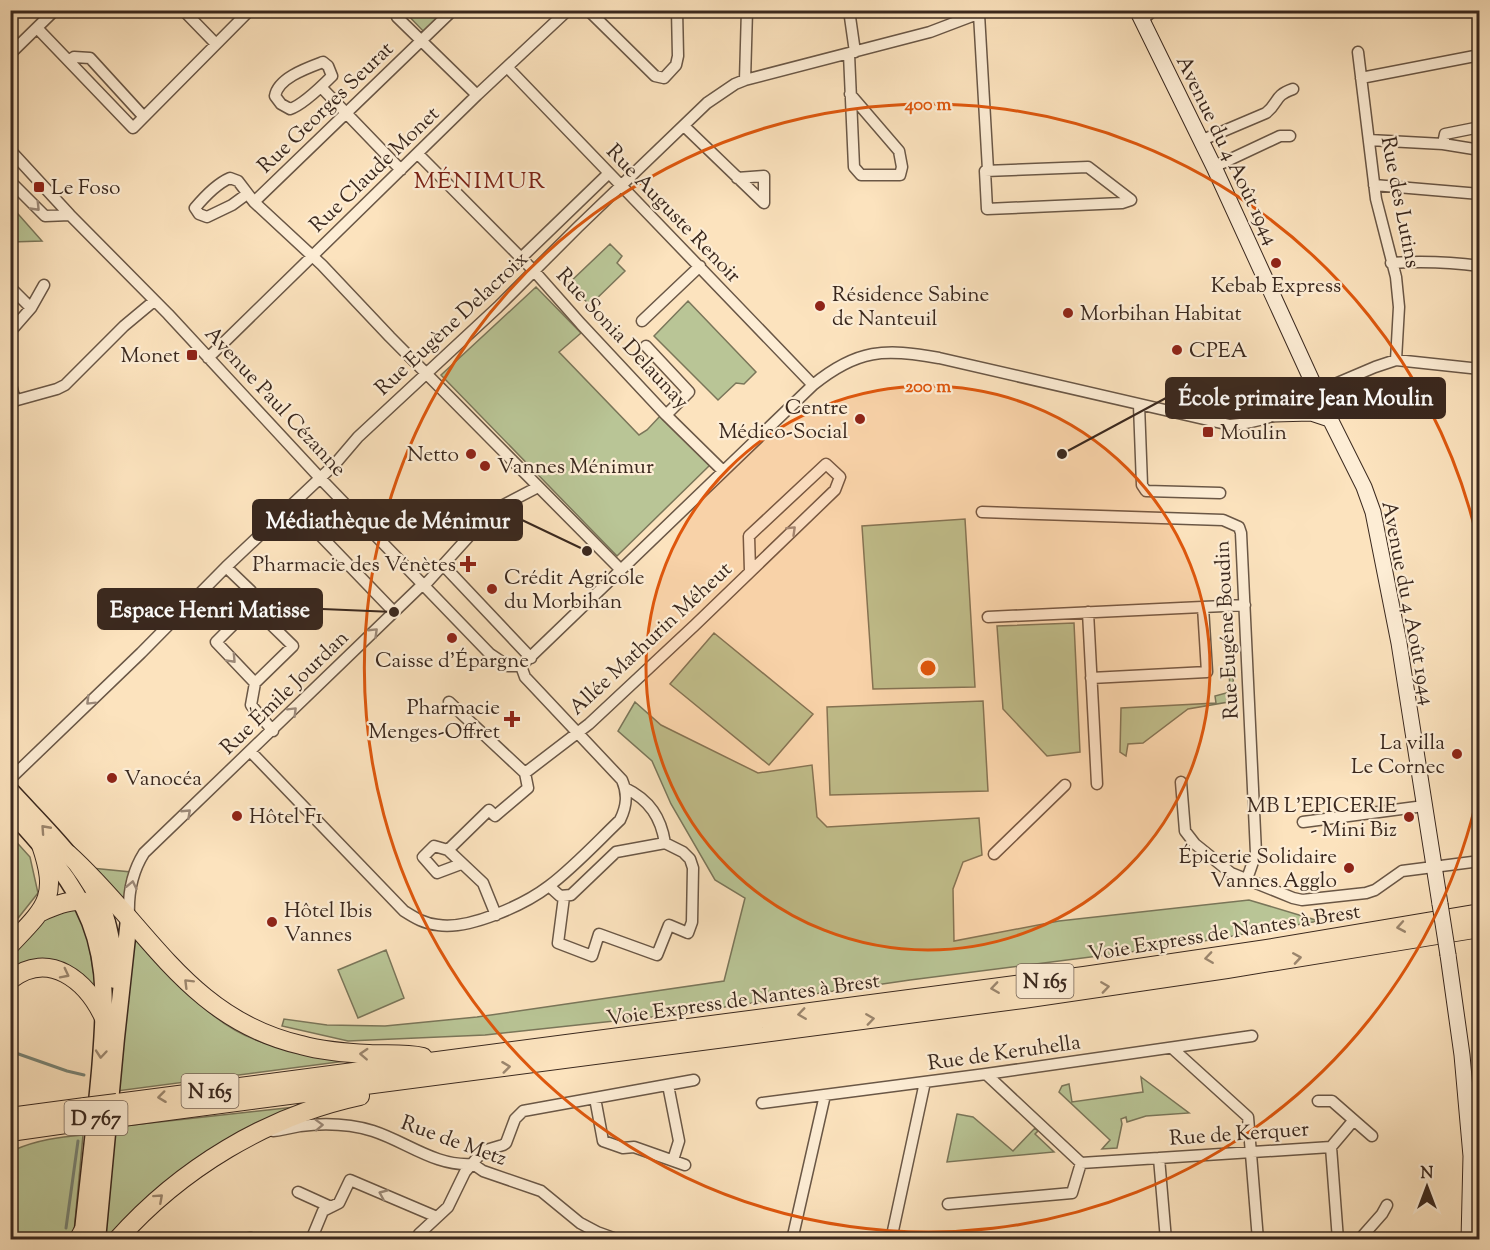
<svg xmlns="http://www.w3.org/2000/svg" width="1490" height="1250" font-family="'Sorts Mill Goudy',serif">
	<rect width="100%" height="100%" fill="#fce3be"/>
	<filter id="stains"><feTurbulence type="fractalNoise" baseFrequency=".00333" numOctaves="4"/><feColorMatrix values="0 0 0 0 .2 0 0 0 0 .09 0 0 0 0 .02 0 0 0 .5 -.17"/></filter>
	<radialGradient id="worn" r=".72"><stop offset=".6" stop-color="#630" stop-opacity="0"/><stop offset="1" stop-color="#630" stop-opacity=".3"/></radialGradient>
	<path fill="#b9c596" stroke="#7a765a" stroke-width="1.5" d="M403,10L448,11L425,33Z
		M10,206H11L42,241L11,242Z
		M610,244L622,256L617,263L625,271L590,305L568,284Z
		M536,287L581,333L559,352L639,435L647,430L661,415L710,465L617,556L441,375Z
		M688,301L756,372L744,384L736,383L718,400L654,336Z
		M965,519L975,687L873,689L862,526Z
		M1227,618H1231L1234,701L1188,709L1143,743L1128,744L1126,756L1120,752L1121,708L1216,703L1215,696L1230,692Z
		M1074,623L1080,752L1047,756L1003,709L997,626Z
		M714,633L813,714L769,765L670,684Z
		M983,701L988,791L830,795L827,707Z
		M635,702L661,725L758,773L812,765L817,817L827,827L979,818L982,855L963,862L953,889L954,941L1059,921L1249,900L1319,921L1169,947L910,980L670,1015L485,1035L348,1041L282,1026L284,1019L327,1025L385,1026L477,1017L724,981L745,898L715,880L671,804L652,761L618,731Z
		M11,836L30,857L38,893L11,927Z
		M91,868L131,872L125,904Z
		M75,908L87,933L98,998L73,974L11,976V951L43,918Z
		M135,935C169,973 207,1022 256,1040C290,1053 326,1055 361,1059L117,1091Z
		M386,950L404,998L358,1018L338,970Z
		M1141,1077L1189,1113L1146,1116L1127,1122L1126,1117L1121,1119L1122,1124L1117,1148L1102,1149L1110,1140L1059,1092L1062,1086L1069,1084L1072,1102L1143,1092Z
		M304,1106L111,1238L101,1237L114,1127Z
		M957,1114L973,1117L1013,1151L1035,1128L1038,1131L1035,1134L1054,1152L947,1162Z
		M83,1135L74,1232L70,1239H11L10,1145L14,1150C37,1140 59,1137 83,1135Z"/>
	<g fill="none" stroke-linecap="round" stroke-linejoin="round">
		<path stroke="#778274" stroke-width="3" d="M10,1051L67,1071L84,1075
			M66,1228L78,1141"/>
		<g stroke="#6a5746" stroke-width="13">
			<path id="street" d="M183,10L216,44
				M395,10L397,17L477,95
				M588,10L655,76L664,78L676,65L678,56L677,10
				M849,10L855,52
				M979,14L988,170
				M1142,20L1154,10
				M38,29L133,128L250,10
				M1358,52L1376,199L1396,277L1399,307L1396,360
				M10,54L55,10
				M849,54L854,167L861,175H900L902,167L899,151L850,94
				M69,61L74,57L90,58L143,116
				M323,62L328,66L332,76C322,86 303,105 290,109L281,104L275,96C278,78 307,68 323,62Z
				M508,68L813,385
				M1361,78L1480,55
				M745,80L747,10
				M321,87L401,170
				M684,126L764,203V176L737,178
				M1369,140L1443,144L1480,150
				M1200,141L1266,113C1280,102 1273,96 1293,89
				M1443,144L1445,134L1480,127
				M10,150L70,215L168,314L320,478L490,654L508,666H521
				M418,154L535,272L581,324L666,415L723,471
				M1088,167L1131,200L1122,203L987,209L985,171Z
				M1214,167L1280,136H1290
				M10,181L45,216L70,215
				M1374,185L1480,194
				M247,194L232,205L207,217L199,214L195,208C205,196 216,184 230,178L238,181L254,202L322,265L390,337L621,570
				M254,202L453,10
				M521,258L609,173
				M1391,263C1421,261 1450,262 1480,266
				M10,287L31,308
				M642,321L700,266
				M10,332L31,308L44,285
				M646,346L689,392L666,415
				M208,358L477,95L568,10
				M10,380L15,401
				M10,402L57,389L65,385L124,326L154,301
				M1139,405L1142,485L1146,491L1220,493
				M1247,419L1315,387H1325L1335,384L1375,367L1396,360L1480,369
				M292,506L394,612
				M982,512L1223,520L1239,527L1241,533L1256,853L1247,879
				M444,566L531,658
				M226,567L251,591L252,606
				M424,586L492,511L538,487
				M252,606L293,646L255,683
				M252,606L216,642L255,683
				M1088,612L1097,784
				M988,617L1245,605
				M521,666L813,385C857,349 885,348 939,358L1230,425C1259,423 1304,408 1325,387
				M1091,678L1207,672L1203,607
				M255,683L251,705L273,731
				M449,702L525,773
				M251,752L404,911C415,918 425,924 438,925C469,930 524,905 549,886C574,867 597,842 620,820C627,806 628,794 622,780L525,677L521,666
				M525,773L589,724L695,625L835,490L840,477L826,464L749,536L750,571
				M10,779L141,653L226,567L335,464L358,437L498,307L578,227L707,103L735,84L745,80L930,32L988,10
				M1181,782L1185,831L1195,844L1231,873L1293,898L1302,900L1366,893L1375,890L1402,871L1480,861
				M625,788C650,800 661,818 665,843
				M1303,822L1424,806
				M448,850L489,810L495,816L528,788L525,773
				M994,854L1065,785
				M461,864L437,873L423,857L434,846L448,850L483,883L496,915
				M549,886L560,896L571,895L616,852L665,843L683,852L690,859L693,868L692,922L688,933L669,925L657,955L599,934L592,956L558,943L564,897
				M129,916C128,894 132,872 144,853L423,584
				M1172,1048L1248,1117L1258,1240
				M986,1074L1081,1163L1159,1158
				M668,1085L679,1141L673,1160
				M595,1098L603,1141L623,1148L634,1147L685,1165
				M1318,1101H1332L1372,1136
				M762,1103L986,1074L1252,1036
				M273,1131C282,1130 291,1128 300,1126C324,1123 350,1124 373,1131C407,1142 436,1167 473,1164L483,1171L541,1191L580,1223L597,1232L619,1240
				M1331,1147L1353,1121
				M298,1192L331,1207
				M948,1204L1072,1193L1081,1163
				M236,1240L251,1238L255,1240
				M311,1240L323,1211L339,1203L350,1180L437,1217
				M417,1240L419,1234L448,1207L465,1172L483,1151L503,1145L506,1143L515,1119L523,1111L694,1080
				M792,1240L825,1095
				M891,1240L925,1082
				M1166,1240L1159,1158L1331,1147L1338,1240
				M1359,1240L1382,1214L1387,1205"/>
		</g>
		<g stroke="#3a281e" stroke-width="17">
			<path id="secondary" d="M1137,10L1214,167L1323,405L1364,487L1373,512L1399,643L1440,904
				M1274,414L1311,413L1329,419
				M1448,955L1462,1055L1471,1156L1469,1240"/>
		</g>
		<g stroke="#3a281e" stroke-width="19">
			<path id="primary" d="M10,790C41,824 77,857 98,898C109,920 115,955 115,980
				M10,811C41,845 73,879 90,922C109,970 104,1021 100,1071C95,1127 88,1183 82,1240
				M97,1240L116,1038L129,919"/>
		</g>
		<g stroke="#3a281e" stroke-width="20">
			<path id="highway" d="M68,854C147,925 188,1019 301,1045C323,1051 346,1053 369,1054C387,1055 405,1053 423,1057
				M41,912C54,906 76,896 89,904C96,908 101,916 106,923
				M10,945C46,907 59,898 41,845
				M10,980C49,949 87,981 104,1018
				M117,1103L1084,976L1267,949L1480,913
				M10,1117L85,1107
				M115,1118L1023,999L1227,969L1480,928
				M10,1132L73,1123
				M78,1240L83,1231
				M117,1240C180,1169 267,1116 360,1096"/>
		</g>
		<use href="#street" stroke="#fdedd5" stroke-width="10"/>
		<use href="#secondary" stroke="#fdedd5" stroke-width="15"/>
		<use href="#primary" stroke="#fce3be" stroke-width="16"/>
		<use href="#highway" stroke="#fce3be" stroke-width="18"/>
		<g stroke="#3a281e" stroke-width="17" stroke-linecap="butt">
			<path id="secondary-bridge" d="M1440,904L1448,955"/>
		</g>
		<g stroke="#3a281e" stroke-width="20" stroke-linecap="butt">
			<path id="highway-bridge" d="M85,1107L117,1103
				M73,1123L115,1118"/>
		</g>
		<use href="#secondary-bridge" stroke="#fdedd5" stroke-width="15"/>
		<use href="#highway-bridge" stroke="#fce3be" stroke-width="18"/>
	</g>
	<defs><path id="oneway-chevron" d="M-2-3.5L2.5 0L-2 3.5" fill="none" stroke-width="1.6" stroke-linecap="round" stroke-linejoin="round" transform="scale(1.5)"/></defs>
	<g stroke="#9c8a7a">
		<use href="#oneway-chevron" transform="translate(36 207) rotate(46)"/>
		<use href="#oneway-chevron" transform="translate(792 530) rotate(-44)"/>
		<use href="#oneway-chevron" transform="translate(374 632) rotate(-44)"/>
		<use href="#oneway-chevron" transform="translate(232 659) rotate(47)"/>
		<use href="#oneway-chevron" transform="translate(90 701) rotate(135)"/>
		<use href="#oneway-chevron" transform="translate(293 711) rotate(-45)"/>
		<use href="#oneway-chevron" transform="translate(187 813) rotate(-43)"/>
		<use href="#oneway-chevron" transform="translate(132 885) rotate(-78)"/>
		<use href="#oneway-chevron" transform="translate(319 1125) rotate(-2)"/>
		<use href="#oneway-chevron" transform="translate(383 1194) rotate(-157)"/>
	</g>
	<g stroke="#9b866e">
		<use href="#oneway-chevron" transform="translate(45 829) rotate(-132)"/>
		<use href="#oneway-chevron" transform="translate(1401 927) rotate(170)"/>
		<use href="#oneway-chevron" transform="translate(1209 958) rotate(172)"/>
		<use href="#oneway-chevron" transform="translate(1297 958) rotate(-9)"/>
		<use href="#oneway-chevron" transform="translate(65 974) rotate(27)"/>
		<use href="#oneway-chevron" transform="translate(188 983) rotate(-135)"/>
		<use href="#oneway-chevron" transform="translate(1105 987) rotate(-8)"/>
		<use href="#oneway-chevron" transform="translate(995 988) rotate(172)"/>
		<use href="#oneway-chevron" transform="translate(802 1014) rotate(172)"/>
		<use href="#oneway-chevron" transform="translate(870 1019) rotate(-8)"/>
		<use href="#oneway-chevron" transform="translate(101 1054) rotate(95)"/>
		<use href="#oneway-chevron" transform="translate(364 1054) rotate(-177)"/>
		<use href="#oneway-chevron" transform="translate(506 1067) rotate(-7)"/>
		<use href="#oneway-chevron" transform="translate(162 1097) rotate(173)"/>
		<use href="#oneway-chevron" transform="translate(159 1198) rotate(-42)"/>
	</g>
	<circle cx="928" cy="668" r="282" fill="#df570d" fill-opacity=".12"/>
	<g fill="none" stroke="#df570d" stroke-width="3">
		<circle cx="928" cy="668" r="282"/>
		<path d="M1479 790A564 564 0 1 1 1479 546"/>
	</g>
	<g fill="#8f2418" stroke="#fdedd5" stroke-width="2">
		<rect x="33" y="181" width="12" height="12" rx="3"/>
		<circle cx="1276" cy="263" r="6"/>
		<circle cx="820" cy="306" r="6"/>
		<circle cx="1068" cy="313" r="6"/>
		<circle cx="1177" cy="350" r="6"/>
		<rect x="186" y="349" width="12" height="12" rx="3"/>
		<circle cx="860" cy="419" r="6"/>
		<rect x="1202" y="426" width="12" height="12" rx="3"/>
		<circle cx="471" cy="454" r="6"/>
		<circle cx="485" cy="466" r="6"/>
		<path d="M465 555h6v6h6v6h-6v6h-6v-6h-6v-6h6z"/>
		<circle cx="492" cy="589" r="6"/>
		<circle cx="452" cy="638" r="6"/>
		<path d="M509 710h6v6h6v6h-6v6h-6v-6h-6v-6h6z"/>
		<circle cx="1457" cy="754" r="6"/>
		<circle cx="112" cy="778" r="6"/>
		<circle cx="237" cy="816" r="6"/>
		<circle cx="1409" cy="817" r="6"/>
		<circle cx="1349" cy="868" r="6"/>
		<circle cx="272" cy="922" r="6"/>
	</g>
	<g text-anchor="middle" stroke-width="4.5" stroke-linejoin="round" paint-order="stroke">
		<g fill="#fdedd5" stroke="#746355" stroke-width="1.5">
			<rect x="1016.5" y="964" width="57" height="34" rx="4.5"/>
			<rect x="181.5" y="1074" width="57" height="34" rx="4.5"/>
			<rect x="64.5" y="1101" width="63" height="34" rx="4.5"/>
		</g>
		<g font-size="20" font-weight="bold" fill="#3a281e">
			<text x="1045" y="988">N 165</text>
			<text x="210" y="1098">N 165</text>
			<text x="96" y="1125">D 767</text>
		</g>
		<g font-size="21" fill="#3a281e" stroke="#fdedd5">
			<text transform="translate(325 107) rotate(-44)" y="7">Rue Georges Seurat</text>
			<text transform="translate(1228 150) rotate(64)" y="7">Avenue du 4 Août 1944</text>
			<text transform="translate(374 169) rotate(-44)" y="7">Rue Claude Monet</text>
			<text transform="translate(1401 202) rotate(79)" y="7">Rue des Lutins</text>
			<text transform="translate(674 213) rotate(46)" y="7">Rue Auguste Renoir</text>
			<text transform="translate(451 323) rotate(-43)" y="7">Rue Eugène Delacroix</text>
			<text transform="translate(623 338) rotate(47)" y="7">Rue Sonia Delaunay</text>
			<text transform="translate(276 401) rotate(47)" y="7">Avenue Paul Cézanne</text>
			<text transform="translate(1409 603) rotate(79)" y="7">Avenue du 4 Août 1944</text>
			<text transform="translate(1226 630) rotate(-93)" y="7">Rue Eugéne Boudin</text>
			<text transform="translate(650 638) rotate(-43)" y="7">Allée Mathurin Méheut</text>
			<text transform="translate(284 692) rotate(-44)" y="7">Rue Émile Jourdan</text>
			<text transform="translate(1224 932) rotate(-9)" y="7">Voie Express de Nantes à Brest</text>
			<text transform="translate(743 999) rotate(-8)" y="7">Voie Express de Nantes à Brest</text>
			<text transform="translate(1004 1052) rotate(-8)" y="7">Rue de Keruhella</text>
			<text transform="translate(1239 1133) rotate(-4)" y="7">Rue de Kerquer</text>
			<text transform="translate(454 1140) rotate(20)" y="7">Rue de Metz</text>
		</g>
		<g font-size="21" fill="#3a281e" stroke="#fdedd5" text-anchor="start">
			<text x="51" y="194">Le Foso</text>
			<text x="1276" y="292" text-anchor="middle">Kebab Express</text>
			<text x="832" y="301">Résidence Sabine<tspan x="832" dy="24">de Nanteuil</tspan></text>
			<text x="1080" y="320">Morbihan Habitat</text>
			<text x="1189" y="357">CPEA</text>
			<text x="180" y="362" text-anchor="end">Monet</text>
			<text x="848" y="414" text-anchor="end">Centre<tspan x="848" dy="24">Médico-Social</tspan></text>
			<text x="1220" y="439">Moulin</text>
			<text x="459" y="461" text-anchor="end">Netto</text>
			<text x="497" y="473">Vannes Ménimur</text>
			<text x="456" y="571" text-anchor="end">Pharmacie des Vénètes</text>
			<text x="504" y="584">Crédit Agricole<tspan x="504" dy="24">du Morbihan</tspan></text>
			<text x="452" y="667" text-anchor="middle">Caisse d'Épargne</text>
			<text x="500" y="714" text-anchor="end">Pharmacie<tspan x="500" dy="24">Menges-Offret</tspan></text>
			<text x="1445" y="749" text-anchor="end">La villa<tspan x="1445" dy="24">Le Cornec</tspan></text>
			<text x="124" y="785">Vanocéa</text>
			<text x="1397" y="812" text-anchor="end">MB L'EPICERIE<tspan x="1397" dy="24">- Mini Biz</tspan></text>
			<text x="249" y="823">Hôtel F1</text>
			<text x="1337" y="863" text-anchor="end">Épicerie Solidaire<tspan x="1337" dy="24">Vannes Agglo</tspan></text>
			<text x="284" y="917">Hôtel Ibis<tspan x="284" dy="24">Vannes</tspan></text>
		</g>
		<g font-size="24" letter-spacing="1.5" fill="#7a1f14" stroke="#fdedd5">
			<text x="480" y="188">MÉNIMUR</text>
		</g>
	</g>
	<circle cx="928" cy="668" r="9" fill="#df570d" stroke="#fdedd5" stroke-width="3"/>
	<g font-size="18" text-anchor="middle" font-weight="bold" fill="#df570d" stroke="#fdedd5" stroke-width="4.5" stroke-linejoin="round" paint-order="stroke">
		<text x="928" y="110">400 m</text>
		<text x="928" y="392">200 m</text>
	</g>
	<path fill="none" stroke="#3a281e" stroke-width="2" d="M1062 454L1166 398M587 551L522 520M394 612L322 609"/>
	<g fill="#3a281e" stroke="#fdedd5" stroke-width="2">
		<circle cx="1062" cy="454" r="6"/>
		<circle cx="587" cy="551" r="6"/>
		<circle cx="394" cy="612" r="6"/>
	</g>
	<g fill="#3a281e" stroke="#3a281e" stroke-width="2">
		<rect x="1166" y="378" width="279" height="40" rx="6"/>
		<rect x="253" y="500" width="269" height="40" rx="6"/>
		<rect x="98" y="589" width="224" height="40" rx="6"/>
	</g>
	<g font-size="22" text-anchor="middle" font-weight="bold" fill="#fff">
		<text x="1306" y="405">École primaire Jean Moulin</text>
		<text x="388" y="528">Médiathèque de Ménimur</text>
		<text x="210" y="617">Espace Henri Matisse</text>
	</g>
	<rect width="1490" height="1250" fill="none" stroke="#fce3be" stroke-width="36"/>
	<rect x="12" y="12" width="1466" height="1226" fill="none" stroke="#3a281e" stroke-width="3"/>
	<rect x="18" y="18" width="1454" height="1214" fill="none" stroke="#3a281e" stroke-width="1.5"/>
	<g transform="translate(1427 1187)" stroke="#fdedd5" stroke-width="4.5" paint-order="stroke">
	<path d="M0-4.5L10 22L0 15L-10 22Z" fill="#3a281e"/>
	<text y="-9" font-size="16" font-weight="bold" text-anchor="middle" fill="#3a281e">N</text>
	</g>
	<rect width="100%" height="100%" filter="url(#stains)"/>
	<rect width="100%" height="100%" fill="url(#worn)"/>
</svg>
